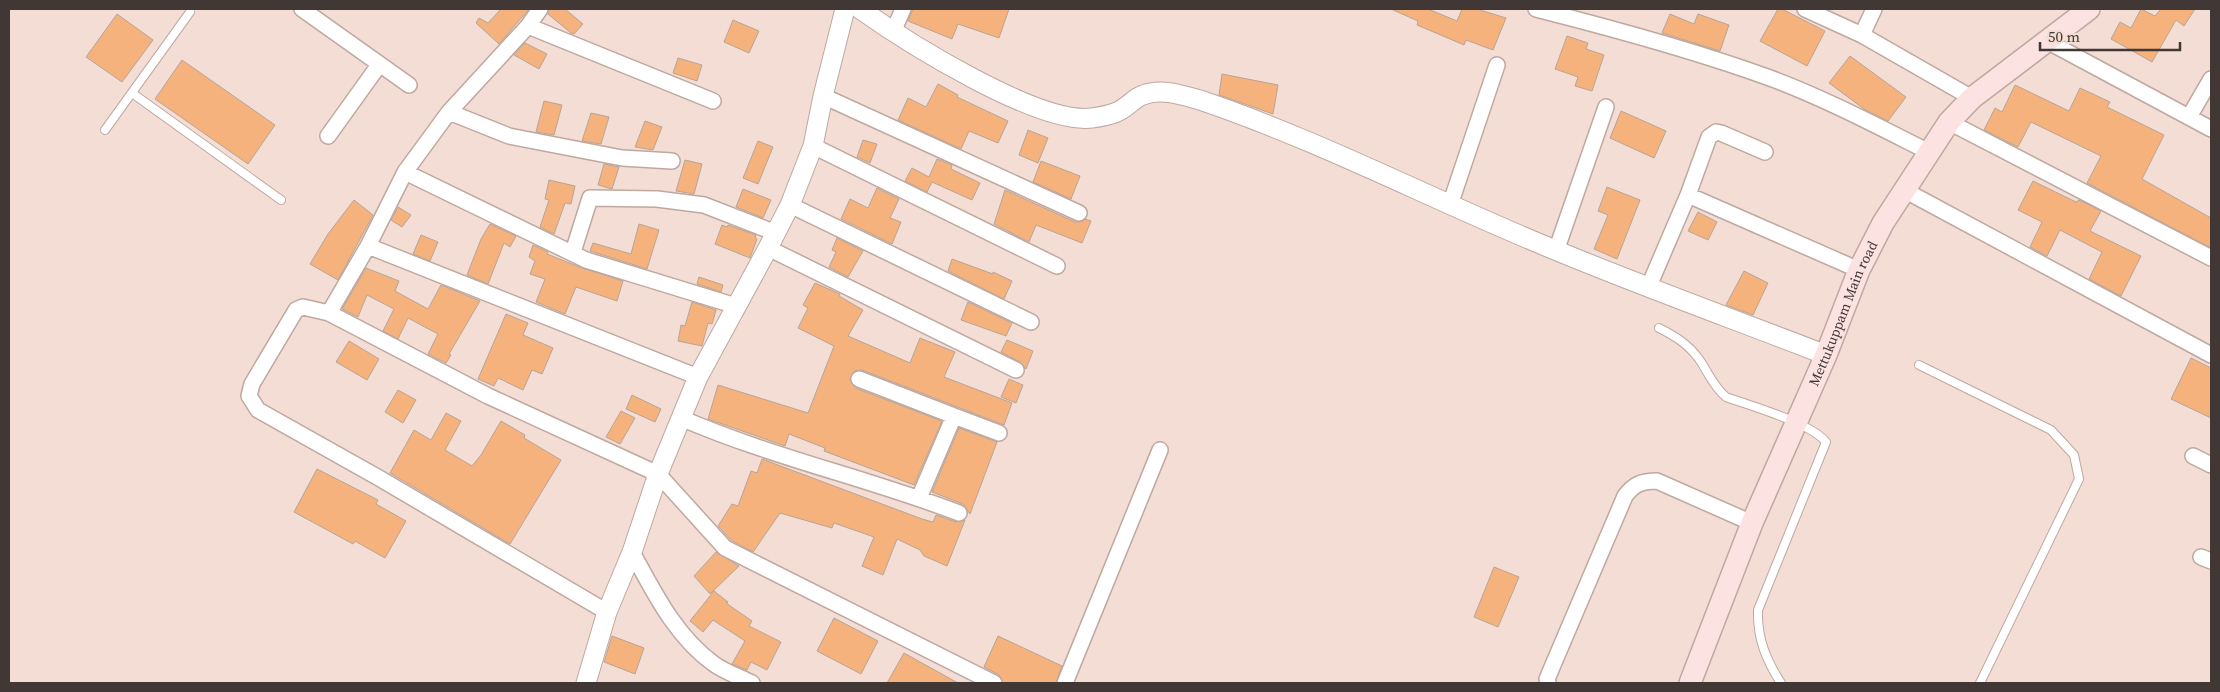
<svg xmlns="http://www.w3.org/2000/svg" width="2220" height="692" font-family="'Source Serif 4',serif">
	<rect width="100%" height="100%" fill="#f4ddd5"/>
	<path fill="#f6b27c" stroke="#b6a597" d="M501,9H529L499,44L476,23L479,18L488,23Z
		M549,9H565L583,24L574,34L571,33L548,14Z
		M913,9H1009L999,38L958,24L952,39L908,21Z
		M1391,9H1428L1457,21L1462,9H1477L1506,18L1493,50L1466,40L1464,45L1450,39L1417,25L1418,21Z
		M1778,9H1782L1825,31L1807,66L1760,41Z
		M2141,9L2155,16L2160,10L2158,9H2195L2184,26L2176,20L2152,62L2111,39L2120,22L2131,28Z
		M117,14L153,40L122,82L86,57Z
		M1670,14L1694,24L1698,14L1729,25L1720,51L1662,33Z
		M733,20L759,31L749,53L724,42Z
		M1567,36L1588,43L1586,49L1604,55L1592,91L1575,86L1578,77L1555,69Z
		M525,43L547,54L539,69L514,55Z
		M1850,56L1906,97L1888,121L1864,109L1829,83Z
		M678,58L702,65L697,81L673,73Z
		M182,60L275,125L248,164L155,99Z
		M1222,74L1278,85L1273,114L1219,95Z
		M938,84L958,95L957,97L1008,121L998,143L969,131L961,149L898,120L908,98L926,107Z
		M2015,85L2069,111L2080,88L2110,102L2107,107L2164,135L2142,179L2211,218V248L2087,183L2101,156L2031,122L2018,147L1984,130L1995,108L2002,112Z
		M544,101L562,105L554,135L536,132Z
		M1621,111L1666,131L1654,158L1610,138Z
		M591,113L609,117L601,144L582,141Z
		M645,121L662,127L653,150L635,147Z
		M1028,130L1048,138L1038,163L1019,155Z
		M863,140L877,144L870,163L857,157Z
		M758,141L773,147L758,184L743,178Z
		M937,159L952,165L951,169L980,183L972,200L932,182L927,192L905,181L912,168L929,177Z
		M685,160L702,164L694,194L676,191Z
		M1041,161L1080,176L1071,199L1033,182Z
		M604,164L619,167L612,189L598,185Z
		M549,180L575,186L571,204L565,203L554,234L540,227L549,200L545,199Z
		M2033,181L2076,202L2079,200L2101,211L2090,231L2141,256L2121,296L2089,279L2102,252L2060,230L2047,256L2030,247L2042,222L2018,210Z
		M1607,187L1640,200L1617,259L1594,249L1608,215L1598,211Z
		M877,188L899,199L890,218L901,222L892,244L841,219L850,199L868,208Z
		M743,189L771,200L763,218L736,207Z
		M1005,190L1075,222H1080L1085,219L1091,221L1082,243L1036,225L1029,242L994,224Z
		M354,200L373,215L338,280L310,264L328,234Z
		M398,207L411,215L402,227L391,220Z
		M1698,212L1717,222L1708,240L1688,231Z
		M490,224L516,236L510,247L504,243L488,284L467,275L481,239Z
		M639,224L659,230L647,269L590,251L593,243L631,254Z
		M722,225L727,227L728,225L756,235L755,238L757,239L750,258L715,244Z
		M421,235L438,242L430,261L413,254Z
		M837,238L863,251L848,277L829,267L836,252L832,250Z
		M533,245L548,252L547,254L582,268L623,281L617,301L576,287L565,314L536,302L545,279L530,274L535,261L529,257Z
		M952,259L993,274V272L1012,281L1004,299L948,271Z
		M366,268L399,281L395,291L428,309L441,285L480,301L449,354L451,355L446,363L428,354L438,334L408,318L398,339L383,331L394,309L367,295L358,317L342,309Z
		M1744,271L1768,283L1753,315L1726,305Z
		M699,277L723,285L721,292L697,284Z
		M815,283L840,294L839,296L863,310L848,336L910,363L920,338L955,352L944,377L1012,403L1004,425L862,370L854,371L850,380L855,388L942,421L914,485L824,451L825,448L789,434L785,446L708,419L718,385L808,413L834,346L798,328L808,308L803,305Z
		M692,302L716,310L712,324L708,323L702,346L678,341L681,325L685,326Z
		M968,302L1012,323L1006,336L961,320Z
		M506,314L528,323L523,335L553,348L542,374L532,370L523,390L498,378L494,386L478,379Z
		M1007,340L1033,351L1026,369L1020,362L1001,352Z
		M349,341L379,359L367,380L336,362Z
		M2191,358L2211,368V418L2171,399Z
		M1009,379L1023,385L1016,403L1001,397Z
		M398,390L416,400L403,423L385,412Z
		M632,395L661,409L655,422L626,409Z
		M621,411L635,418L620,444L606,437Z
		M446,413L461,421L445,450L472,466L481,455L501,421L525,435L524,438L561,460L510,544L390,473L414,430L431,440Z
		M959,428L997,442L970,514L963,504L932,492Z
		M762,459L922,519L933,522L936,515L956,522L965,520L947,566L924,556L920,550L897,539L883,575L862,566L874,537L834,523L832,528L780,513L753,552L731,540L718,526L732,504L738,506L751,471L757,473Z
		M317,469L378,500L376,504L406,521L385,558L355,541L353,544L294,512Z
		M716,552L739,566L710,594L694,576Z
		M1494,567L1519,577L1498,627L1474,617Z
		M714,591L728,602L726,603L752,621L749,626L781,642L767,670L751,662L747,670L732,664L745,641L713,620L703,632L690,621Z
		M834,618L878,641L861,674L817,651Z
		M612,636L644,648L635,674L604,662Z
		M998,636L1062,666L1056,683H1003L999,675L984,667Z
		M904,653L958,683H887Z"/>
	<g fill="none" stroke-linecap="round" stroke-linejoin="round">
		<g stroke="#bea8a0" stroke-width="10">
			<path id="service" d="M132,93L281,200
				M105,130L190,12
				M1659,328C1675,336 1688,344 1699,359C1708,372 1713,386 1726,397C1751,406 1811,423 1826,442L1758,610C1757,638 1766,660 1781,683
				M1919,365L2051,430L2074,455L2079,479L1980,683"/>
		</g>
		<g stroke="#bea8a0" stroke-width="18">
			<path id="minor" d="M302,9L409,85
				M1536,9C1615,29 1693,50 1770,78C1824,98 1877,126 1929,152
				M1805,9L1862,35L1972,98
				M528,26L713,101
				M893,32L903,9
				M1862,35L1874,9
				M2045,40L2211,129
				M823,96L1079,213
				M449,112L509,136L622,158L672,161
				M2189,117L2211,79
				M1949,122L2211,258
				M328,136L379,65
				M813,146L1057,266
				M405,172L586,260L736,306
				M1904,190L2211,355
				M1688,195L1859,270
				M790,205L1031,322
				M1450,205L1497,65
				M368,246L698,377
				M768,248L1016,370
				M1556,251L1606,107
				M573,252L590,198L657,199L704,205L776,233
				M1649,286L1688,195L1709,137L1716,132L1721,133L1765,152
				M329,313L368,246L405,172L449,112L528,26L540,9
				M859,379L954,416L919,498
				M954,416L999,433
				M681,418C771,457 867,478 959,513
				M2193,456L2211,465
				M632,552C654,592 675,636 714,664C725,672 740,677 752,683
				M2201,557L2211,561
				M607,612L379,478L258,410L249,396L252,384L296,310L303,307L329,313L488,396L658,474L725,548L994,683
				M1065,683L1160,450
				M1548,683L1547,679L1625,496C1634,484 1642,481 1657,481L1752,523"/>
		</g>
		<g stroke="#bea8a0" stroke-width="21">
			<path id="tertiary" d="M860,9C905,41 1038,125 1092,118C1099,117 1110,115 1117,112C1127,108 1134,98 1143,95C1162,88 1182,95 1200,100C1321,141 1437,202 1555,250C1644,287 1736,320 1826,355
				M586,683L607,612L632,552L658,474L698,377L768,248L790,205L813,146L823,96L845,9"/>
		</g>
		<g stroke="#bea8a0" stroke-width="24">
			<g id="secondary">
				<path id="s1" d="M1690,683L1752,523L1826,355L1859,270L1883,223L1949,122L1972,98L2089,9"/>
			</g>
		</g>
		<use href="#service" stroke="#fff" stroke-width="8"/>
		<use href="#minor" stroke="#fff" stroke-width="15"/>
		<use href="#tertiary" stroke="#fff" stroke-width="19"/>
		<use href="#secondary" stroke="#fde2e2" stroke-width="21"/>
	</g>
	<g text-anchor="middle" stroke-width="4.5" stroke-linejoin="round" paint-order="stroke">
		<g font-size="14" fill="#413835" stroke="#f4ddd5">
			<text dy="5" stroke="none"><textPath href="#s1" startOffset="400">Mettukuppam Main road</textPath></text>
		</g>
	</g>
	<rect width="2220" height="692" fill="none" stroke="#413835" stroke-width="20"/>
	<path d="M2040 42v8h140v-8" fill="none" stroke="#413835" stroke-width="2.5"/>
	<text x="2048" y="42" font-size="15" fill="#413835" stroke="#f4ddd5" stroke-width="4" paint-order="stroke">50 m</text>
</svg>
